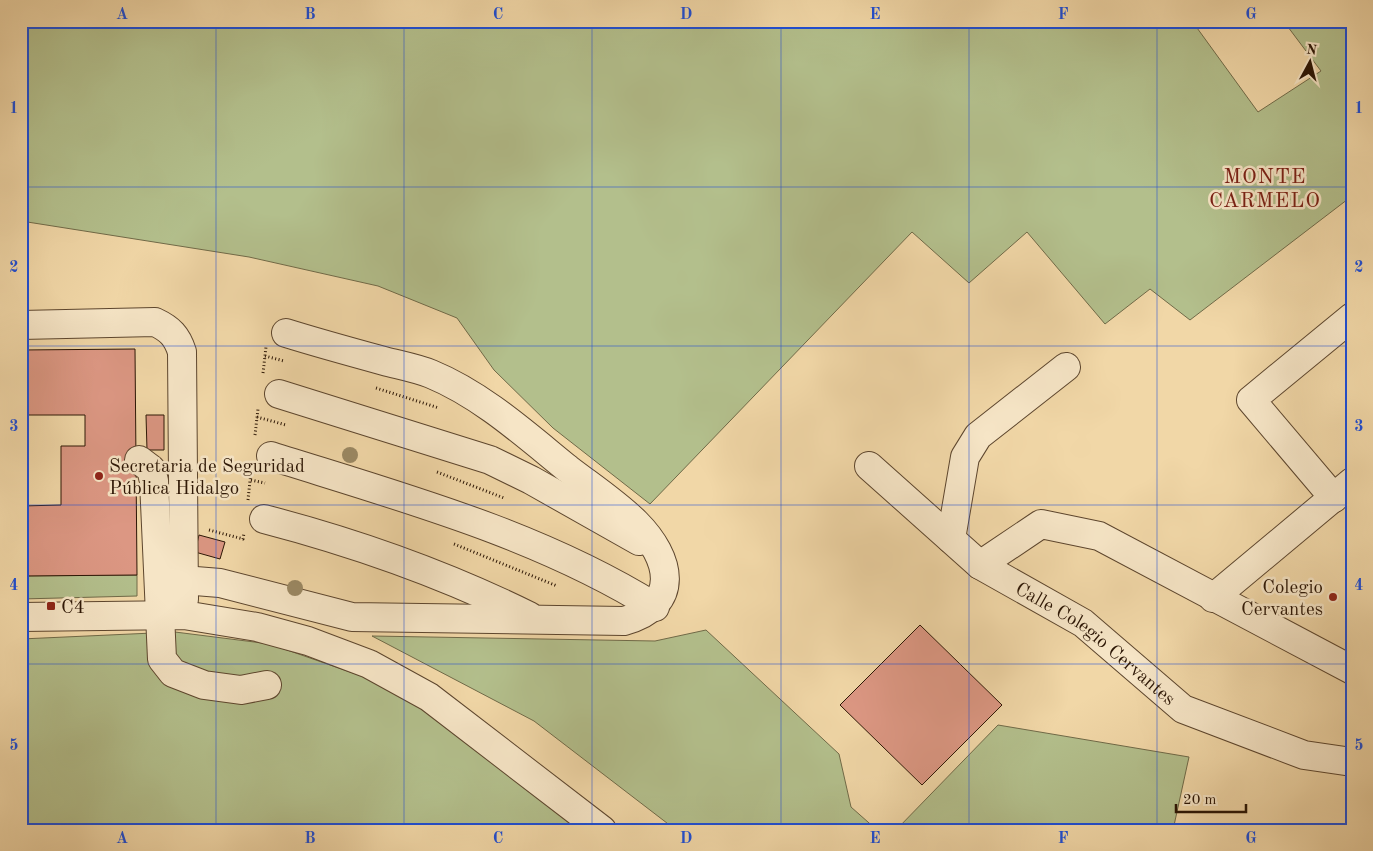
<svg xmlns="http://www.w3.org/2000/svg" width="1373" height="851" font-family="'Old Standard TT',serif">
	<rect width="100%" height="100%" fill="#f1d7a7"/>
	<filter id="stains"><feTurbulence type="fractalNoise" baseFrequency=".004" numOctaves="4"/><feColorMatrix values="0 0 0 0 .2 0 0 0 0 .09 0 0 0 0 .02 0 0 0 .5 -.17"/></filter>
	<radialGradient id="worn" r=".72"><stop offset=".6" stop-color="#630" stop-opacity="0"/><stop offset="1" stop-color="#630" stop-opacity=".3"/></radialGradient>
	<path fill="#b3bf8c" stroke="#706a48" d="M21,21H1192L1258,112L1321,71L1285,23L1352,21V196L1190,320L1150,289L1105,324L1027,232L969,283L912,232L650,504L553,428L494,370L457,318L378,286L249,257L21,221Z
		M137,575V596L21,599V576Z
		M706,630L839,754L851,807L877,830H676L534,721L372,636L655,641Z
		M175,632L270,644L393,687L587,830H21V639Z
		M998,725L1189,757L1173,830H896Z"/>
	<path fill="#dc9783" stroke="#2c1605" d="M135,349L137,575L21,576V506L61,505V446H85V415H21V350Z
		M146,415H164V450H147Z
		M199,535L225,542L220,559L195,552Z
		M920,625L1002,705L922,785L840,705Z"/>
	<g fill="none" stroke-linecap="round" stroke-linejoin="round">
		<g stroke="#5d462e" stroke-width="30">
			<g id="minor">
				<path d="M21,325L155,322C170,329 177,336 182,352L184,599"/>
				<path d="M279,394L490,460L531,480L639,541"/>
				<path d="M271,456C401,497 538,534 655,607"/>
				<path d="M139,460L151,469L154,481L162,659L173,673L204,685L241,690L267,685"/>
				<path id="s1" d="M869,466L980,565L1083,623L1183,709L1304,755L1352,762"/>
				<path d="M1334,498L1251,400L1352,317"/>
				<path d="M264,519C356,543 444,574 529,616"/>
				<path d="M951,539L965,457L978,436L1066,367"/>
				<path d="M980,565L1041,524L1099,536L1352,670"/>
				<path d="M183,580L220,583L352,617L624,621C682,605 671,558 636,523C616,503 590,486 568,469C526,435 482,395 431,374C416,368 399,365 384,361C351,352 318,343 286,333"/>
				<path d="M1213,598L1352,482"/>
				<path d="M21,617L184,615L257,627L308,641L369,664L429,697L602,830"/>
			</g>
		</g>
		<path stroke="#2c1605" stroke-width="3" stroke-dasharray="1 2.5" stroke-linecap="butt" d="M265,356L284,361
			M263,373L266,347
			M376,388L439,408
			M257,417L286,425
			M255,435L258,409
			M437,472L504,498
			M251,480L265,483
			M248,500L251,471
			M209,530L243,539L244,533
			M454,544L557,586"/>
		<use href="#minor" stroke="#f6e5c6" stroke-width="28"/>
	</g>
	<g fill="#9b8964">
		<circle cx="350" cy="455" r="8"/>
		<circle cx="295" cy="588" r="8"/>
	</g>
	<path fill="none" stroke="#1d4ed8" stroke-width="1" stroke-opacity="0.55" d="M216,21V830M404,21V830M592,21V830M781,21V830M969,21V830M1157,21V830M21,187H1352M21,346H1352M21,505H1352M21,664H1352"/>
	<g fill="#8f2418" stroke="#f6e5c6" stroke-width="2">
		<circle cx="99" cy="476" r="5"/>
		<circle cx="1333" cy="597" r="5"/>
		<rect x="46" y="601" width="10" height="10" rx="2.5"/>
	</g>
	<g text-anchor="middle" stroke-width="5" stroke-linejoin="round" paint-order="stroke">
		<g font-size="19" fill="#2c1605" stroke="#f6e5c6" text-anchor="start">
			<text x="109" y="472">Secretaria de Seguridad<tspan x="109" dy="22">Pública Hidalgo</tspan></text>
			<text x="1323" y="593" text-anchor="end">Colegio<tspan x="1323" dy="22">Cervantes</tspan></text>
			<text x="61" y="613">C4</text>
		</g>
		<g font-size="19" fill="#2c1605" stroke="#f6e5c6">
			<text dy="7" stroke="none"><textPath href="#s1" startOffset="289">Calle Colegio Cervantes</textPath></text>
		</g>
		<g font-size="21" letter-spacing="1" fill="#7a1f14" stroke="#f6e5c6">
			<text x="1265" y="183">MONTE<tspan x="1265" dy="24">CARMELO</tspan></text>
		</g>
	</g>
	<rect width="1373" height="851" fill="none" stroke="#f1d7a7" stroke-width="55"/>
	<g transform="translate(1310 62) rotate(7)" stroke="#f6e5c6" stroke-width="4" paint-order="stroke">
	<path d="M0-4L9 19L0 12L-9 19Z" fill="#2c1605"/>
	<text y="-8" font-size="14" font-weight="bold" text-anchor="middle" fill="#2c1605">N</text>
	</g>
	<path d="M1176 804v8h70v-8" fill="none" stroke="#2c1605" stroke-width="2.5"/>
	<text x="1183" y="804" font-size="15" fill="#2c1605" stroke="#f6e5c6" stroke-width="4" paint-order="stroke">20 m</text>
	<rect x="28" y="28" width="1318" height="796" fill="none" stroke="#1d4ed8" stroke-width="2"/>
	<g font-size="16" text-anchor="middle" font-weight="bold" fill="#1d4ed8">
		<text x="122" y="19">A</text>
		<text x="310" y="19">B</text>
		<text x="498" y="19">C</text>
		<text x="686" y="19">D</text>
		<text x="875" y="19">E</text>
		<text x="1063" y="19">F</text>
		<text x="1251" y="19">G</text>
		<text x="14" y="113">1</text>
		<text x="1359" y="113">1</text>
		<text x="14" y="272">2</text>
		<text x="1359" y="272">2</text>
		<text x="14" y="431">3</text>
		<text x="1359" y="431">3</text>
		<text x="14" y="590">4</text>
		<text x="1359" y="590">4</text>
		<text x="14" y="750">5</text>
		<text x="1359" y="750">5</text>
		<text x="122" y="843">A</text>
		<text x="310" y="843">B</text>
		<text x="498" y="843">C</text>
		<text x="686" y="843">D</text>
		<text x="875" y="843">E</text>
		<text x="1063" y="843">F</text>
		<text x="1251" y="843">G</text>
	</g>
	<rect width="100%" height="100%" filter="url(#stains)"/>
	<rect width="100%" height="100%" fill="url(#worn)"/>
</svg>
